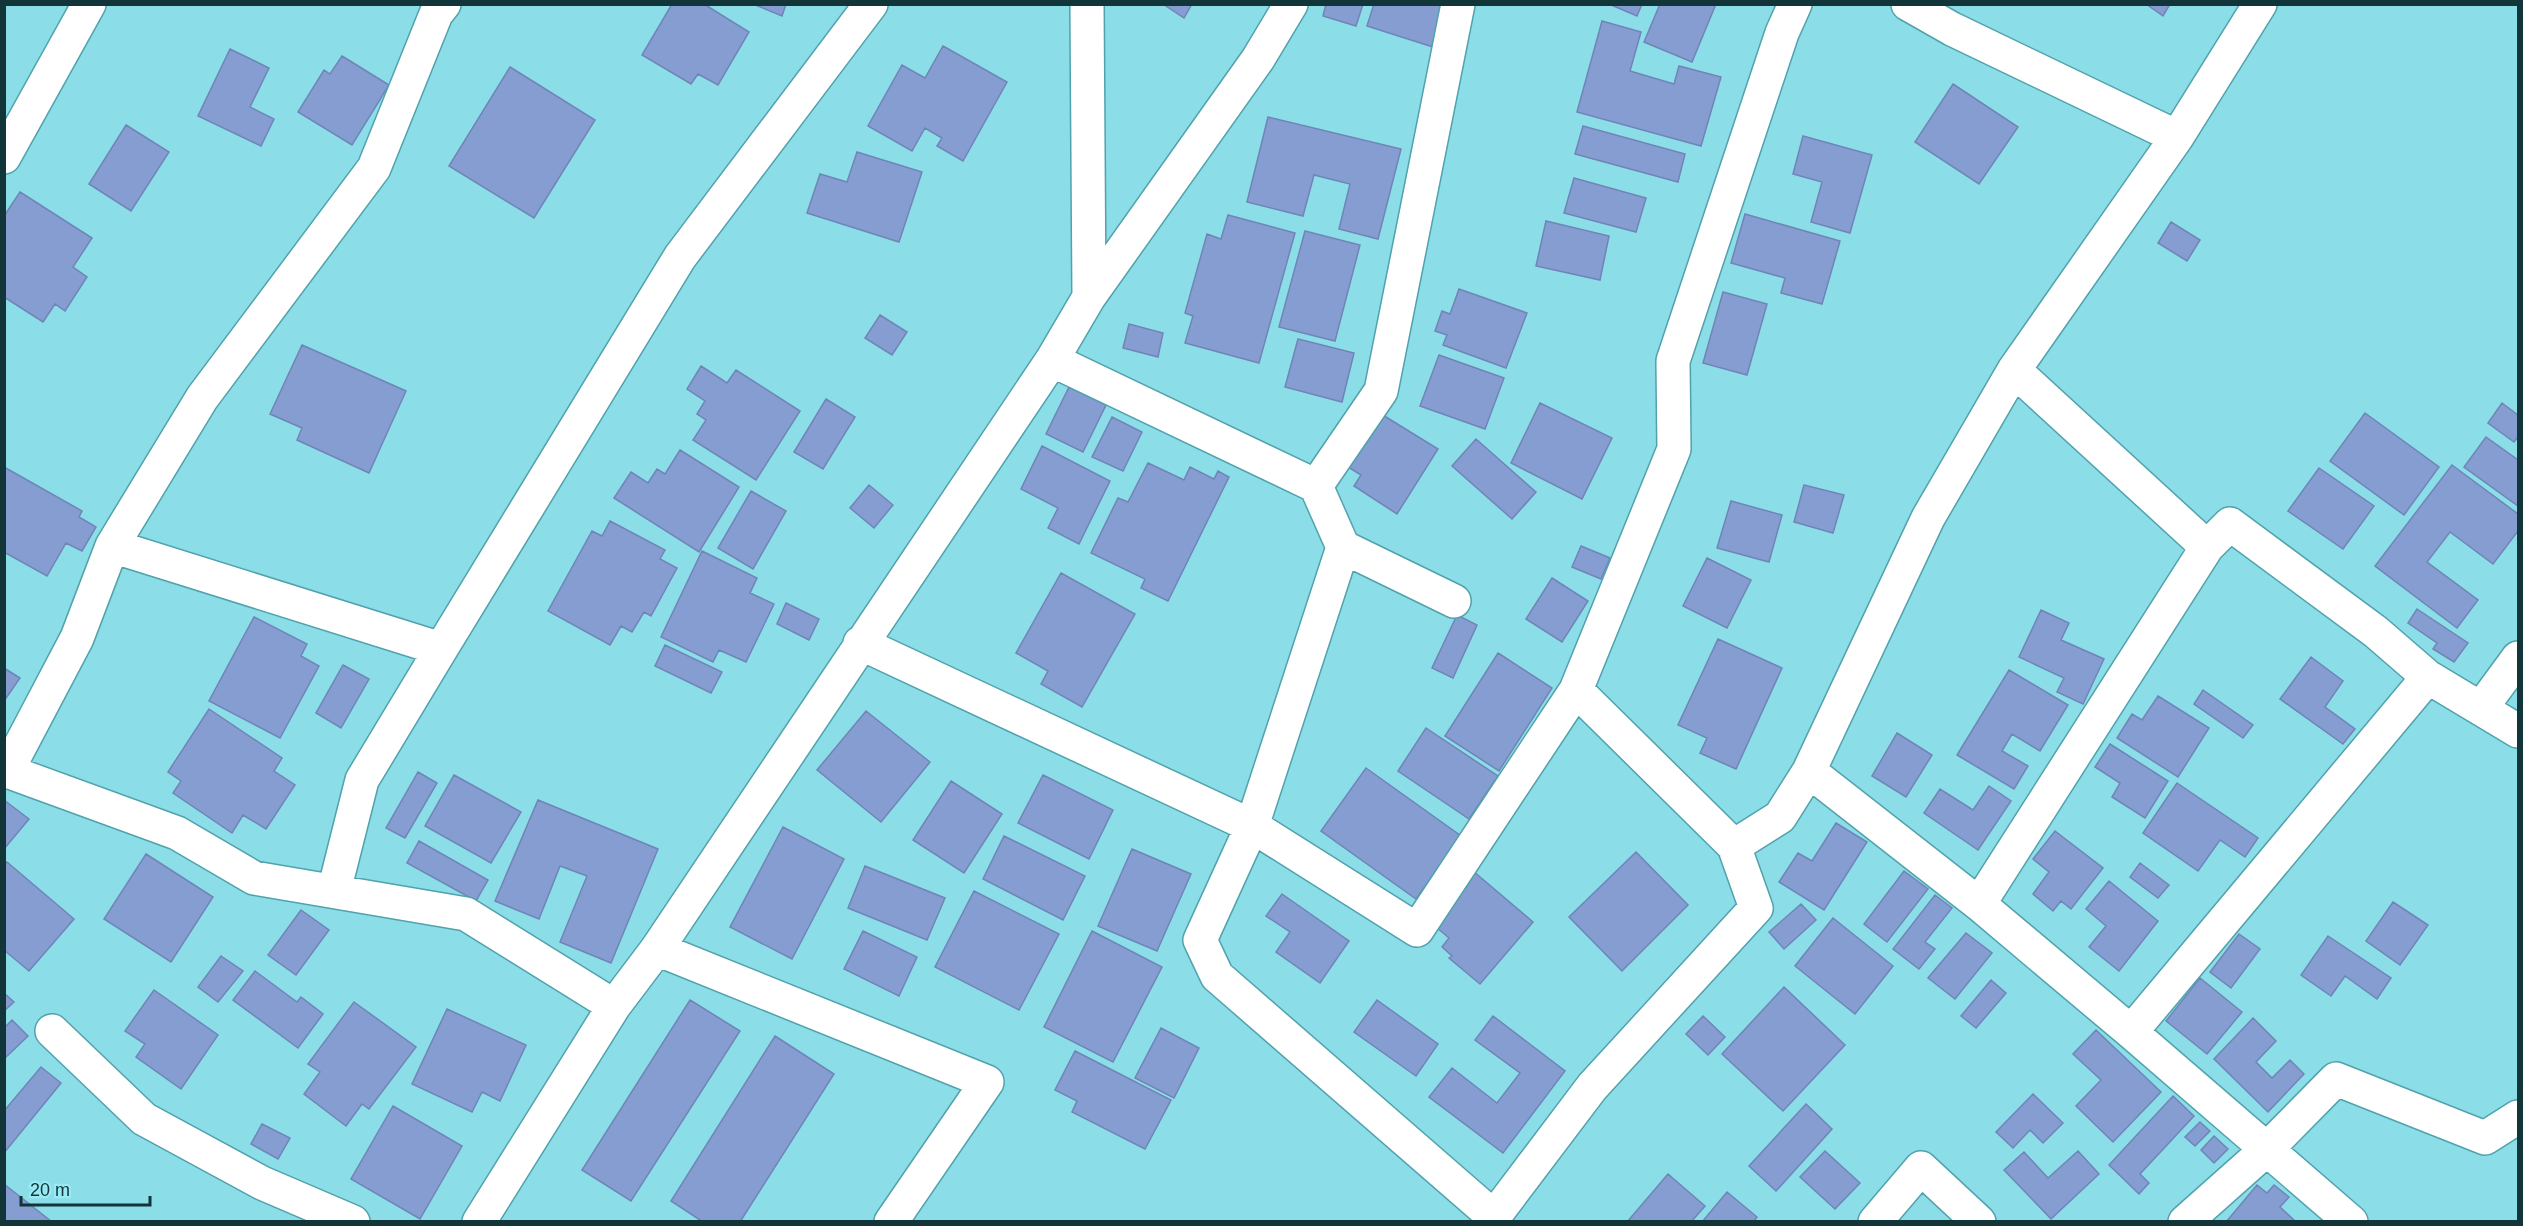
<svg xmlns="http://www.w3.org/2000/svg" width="2523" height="1226" font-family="Helvetica,sans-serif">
	<rect width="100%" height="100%" fill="#8bdde7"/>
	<path fill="#869dd1" stroke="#6f85b7" stroke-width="1.5" d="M672,4H704L749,32L718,85L698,74L691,84L642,55Z
		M753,4H786L782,16Z
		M1163,4H1192L1184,18Z
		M1326,4H1363L1356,26L1323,16Z
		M1374,4H1447L1433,47L1367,26Z
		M1609,4H1642L1637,16Z
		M1660,4H1716L1692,62L1644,42Z
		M2146,4H2170L2163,16Z
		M1602,21L1641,32L1630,71L1674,84L1679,66L1721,77L1701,146L1577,112Z
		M943,46L1007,82L963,161L937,146L942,138L925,128L912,151L868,126L902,65L925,78Z
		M230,49L269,68L250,107L274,119L261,146L198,116Z
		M342,56L389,85L352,145L298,112L324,70L330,74Z
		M510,67L595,120L534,218L449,166Z
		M1953,84L2018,127L1979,184L1915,142Z
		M1268,117L1401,149L1378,239L1339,229L1350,184L1314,175L1303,216L1247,202Z
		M126,125L169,152L131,211L89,184Z
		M1583,126L1685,154L1678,182L1575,154Z
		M1803,136L1872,155L1850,233L1811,222L1822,182L1793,174Z
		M857,152L922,172L899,242L807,213L820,174L847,182Z
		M1574,178L1646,198L1636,232L1564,213Z
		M20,192L92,238L73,267L87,277L65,311L55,304L43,322L4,297V216Z
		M1745,214L1840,241L1822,304L1781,293L1785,278L1731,263Z
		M1228,215L1295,233L1259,363L1185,343L1193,316L1185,313L1207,234L1221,239Z
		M1546,221L1609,236L1600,280L1536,266Z
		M2171,222L2200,240L2187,261L2158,243Z
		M1305,231L1360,245L1335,341L1279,327Z
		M1459,289L1527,313L1506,368L1443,345L1447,335L1435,331L1442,311L1450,314Z
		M1723,292L1767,304L1747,375L1703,363Z
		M880,315L907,332L892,355L865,338Z
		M1129,324L1163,333L1158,357L1123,348Z
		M1298,339L1354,353L1342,402L1285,387Z
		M302,345L406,391L369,473L297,440L302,428L270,414Z
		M1439,355L1504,378L1485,429L1420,406Z
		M701,366L727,383L736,370L800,411L756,480L693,440L706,420L697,414L705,401L687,389Z
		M1069,387L1106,405L1083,452L1046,434Z
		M826,399L855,417L823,469L794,452Z
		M1540,403L1612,438L1582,499L1511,463Z
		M2502,403L2518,415V437L2514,442L2488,423Z
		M1373,409L1438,449L1397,514L1354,486L1361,475L1340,462Z
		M2365,413L2439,467L2404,515L2330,461Z
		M1112,417L1142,432L1123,471L1092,457Z
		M2486,437L2518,460V506L2464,467Z
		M1476,439L1536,492L1512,519L1452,466Z
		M1042,446L1110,481L1079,544L1048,528L1058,508L1021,489Z
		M680,450L739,487L699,552L614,498L631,472L648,483L657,469L665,474Z
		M1148,463L1184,480L1190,467L1214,479L1218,471L1229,477L1168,601L1141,588L1145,579L1091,553L1118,498L1128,502Z
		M2452,465L2518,514V531L2493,564L2450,532L2427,562L2478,600L2457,628L2375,566Z
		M4,467L82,511L79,517L96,527L82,551L66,543L47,576L4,552Z
		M2319,468L2374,506L2343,549L2288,511Z
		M869,485L893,505L874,528L850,508Z
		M1804,485L1844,495L1833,533L1794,522Z
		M751,491L786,511L753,569L718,548Z
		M1731,501L1782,515L1769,562L1717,548Z
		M610,521L665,550L660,559L677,568L651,616L644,612L632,632L621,626L610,645L548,611L592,531L602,536Z
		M1581,546L1610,558L1601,579L1572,567Z
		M702,551L757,578L750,593L774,604L746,662L719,650L713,662L661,637Z
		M1707,558L1751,580L1727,628L1683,606Z
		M1061,573L1135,614L1082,707L1041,684L1048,671L1016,653Z
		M1552,578L1588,601L1562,642L1526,619Z
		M786,603L819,619L809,640L777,624Z
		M2417,609L2468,643L2454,662L2433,649L2437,643L2408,623Z
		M2041,610L2069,623L2061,640L2104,659L2083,704L2057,692L2064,678L2019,657Z
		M1457,615L1477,625L1453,678L1432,668Z
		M254,617L307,644L301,656L319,666L280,738L209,701Z
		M1718,639L1782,668L1736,769L1700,753L1707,738L1678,725Z
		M665,645L722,672L711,693L655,666Z
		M1498,653L1552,688L1499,771L1445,736Z
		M2311,657L2343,681L2325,707L2355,729L2343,744L2280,699Z
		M343,665L369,679L341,728L316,713Z
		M4,668L20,678L4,701Z
		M2009,670L2068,705L2040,751L2012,734L2002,751L2028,766L2014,789L1957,755Z
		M2203,690L2253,725L2243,738L2194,704Z
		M2158,696L2209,728L2178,777L2117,738L2132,714L2142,720Z
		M209,709L282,758L274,771L295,785L266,829L243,815L232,833L173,793L181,781L168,772Z
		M866,711L930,762L881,822L817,770Z
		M1426,728L1498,776L1469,819L1398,771Z
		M1897,733L1932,755L1906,797L1872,776Z
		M2110,744L2168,781L2145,818L2112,797L2120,783L2095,767Z
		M1366,768L1461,836L1416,899L1321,831Z
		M418,772L437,783L405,838L386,828Z
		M454,775L521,812L491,863L425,826Z
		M1043,775L1113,810L1089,859L1018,823Z
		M951,781L1002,814L964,873L913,840Z
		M2177,783L2258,838L2245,857L2220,840L2198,871L2143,833Z
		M1989,786L2011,801L1978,850L1924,813L1940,789L1973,810Z
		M4,800L29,819L4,849Z
		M538,800L658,849L611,963L560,942L587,876L560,866L539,919L495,901Z
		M1836,823L1867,842L1824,910L1779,882L1798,853L1812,861Z
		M783,827L844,859L792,959L730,927Z
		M2055,831L2103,868L2071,909L2061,901L2053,911L2033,894L2049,872L2033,859Z
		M1004,836L1085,876L1063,920L983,879Z
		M419,841L488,880L476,901L407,863Z
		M1132,849L1191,874L1157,951L1098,926Z
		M1636,852L1688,905L1622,971L1569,917Z
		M146,854L213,897L171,962L104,919Z
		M7,862L74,919L29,971L4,950V865Z
		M2140,863L2169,885L2158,898L2130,877Z
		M865,866L945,898L927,940L848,908Z
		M1473,871L1533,922L1480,984L1449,958L1452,956L1442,947L1449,938L1430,922Z
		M1904,871L1928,889L1887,942L1864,924Z
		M2109,881L2158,921L2119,971L2089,947L2106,926L2086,909Z
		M974,891L1059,934L1019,1010L935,967Z
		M1282,894L1349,941L1320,983L1276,952L1290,932L1266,916Z
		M1935,895L1952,908L1925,942L1935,949L1919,969L1893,949Z
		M2393,902L2428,925L2400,965L2366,941Z
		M1801,904L1816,920L1784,949L1769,932Z
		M301,910L329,930L296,975L268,955Z
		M1833,918L1893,966L1855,1014L1795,966Z
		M863,931L917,957L899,996L844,969Z
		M1092,931L1162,967L1113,1062L1044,1027Z
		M1966,933L1992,953L1955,999L1928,978Z
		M2239,934L2260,949L2231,988L2210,972Z
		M2328,936L2391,978L2377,999L2345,976L2331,996L2301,975Z
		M221,956L243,971L218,1002L198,987Z
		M255,971L297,1002L301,997L323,1014L298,1048L233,1000Z
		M2200,978L2242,1012L2207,1054L2166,1021Z
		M1991,980L2006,993L1976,1028L1961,1016Z
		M1784,987L1845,1045L1783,1111L1722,1054Z
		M154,990L218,1035L181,1089L136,1057L145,1044L125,1031Z
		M4,993L14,1002L4,1011Z
		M690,1000L740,1031L631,1201L582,1170Z
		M1377,1000L1438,1044L1416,1076L1354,1032Z
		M354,1002L416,1047L369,1109L362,1104L346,1126L304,1094L320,1072L308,1064Z
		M447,1009L526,1045L500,1101L482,1092L472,1112L412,1084Z
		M1493,1016L1565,1071L1503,1153L1429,1097L1452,1068L1497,1103L1520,1073L1475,1040Z
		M1703,1016L1725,1037L1708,1055L1686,1034Z
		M2253,1018L2276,1041L2256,1062L2272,1078L2290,1060L2304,1074L2268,1112L2214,1059Z
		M12,1020L28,1036L4,1059V1028Z
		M1161,1028L1199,1048L1174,1098L1135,1078Z
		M2096,1030L2161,1092L2113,1142L2076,1106L2101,1080L2073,1054Z
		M775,1036L834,1074L740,1222H703L671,1201Z
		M1075,1051L1171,1100L1145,1149L1072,1112L1077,1101L1055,1090Z
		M41,1067L61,1083L4,1153V1111Z
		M2033,1094L2063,1123L2043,1143L2030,1130L2013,1148L1996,1132Z
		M2173,1096L2194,1116L2140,1174L2149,1183L2139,1194L2109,1165Z
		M1806,1104L1832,1129L1776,1191L1749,1166Z
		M393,1106L462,1146L420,1219L351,1179Z
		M2200,1122L2210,1131L2195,1146L2185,1137Z
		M262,1124L290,1138L278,1159L251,1144Z
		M2214,1136L2228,1149L2214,1163L2201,1150Z
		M1825,1151L1860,1183L1835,1209L1800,1177Z
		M2078,1151L2099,1174L2051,1219L2004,1170L2024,1152L2048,1178Z
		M1668,1174L1705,1206L1691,1222H1627Z
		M4,1184L52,1222H4Z
		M2257,1185L2267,1193L2274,1185L2289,1197L2280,1207L2296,1222H2226Z
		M1727,1192L1757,1217L1753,1222H1702Z"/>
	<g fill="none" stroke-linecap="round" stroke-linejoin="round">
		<g stroke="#50a2ac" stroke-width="36">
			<path id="minor" d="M444,4L436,14L374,168L202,398L112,546L77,638L7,771L177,833L254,878L466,914L614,1006
				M1087,4L1089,297
				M1908,4L1952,29L2177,137
				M4,157L89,4
				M1052,360L1316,486L1343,547L1454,601
				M1316,486L1381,391L1458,4
				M112,546L441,649
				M1343,547L1252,826L1417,930L1576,690L1674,449L1673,361L1782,33L1795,4
				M2207,547L2230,524L2376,632L2428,677L2518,731
				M860,643L1252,826L1200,940L1217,976L1494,1217
				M1576,690L1734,846L1780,817L1809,771L1928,518L2014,370L2177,137L2260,4
				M2482,707L2518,658
				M1809,771L1979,904L2131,1032L2351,1222
				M334,891L362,780L441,649L680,257L871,4
				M1979,904L2207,547L2014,370
				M657,949L987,1082L891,1222
				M52,1031L144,1119L262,1183L353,1222
				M2131,1032L2428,677
				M479,1222L614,1006L657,949L1052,360L1089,297L1258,59L1291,4
				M1490,1222L1592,1087L1756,908L1734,846
				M1875,1222L1921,1168L1979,1222
				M2185,1222L2266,1150L2336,1079L2485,1138L2518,1117"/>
		</g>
		<use href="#minor" stroke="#fff" stroke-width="33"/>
	</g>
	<rect width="2523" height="1226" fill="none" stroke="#123539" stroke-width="12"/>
	<path d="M21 1196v9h129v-9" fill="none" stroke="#123539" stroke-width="3"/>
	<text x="30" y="1196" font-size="18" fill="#123539" stroke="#98eaf4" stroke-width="4.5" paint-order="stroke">20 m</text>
</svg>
